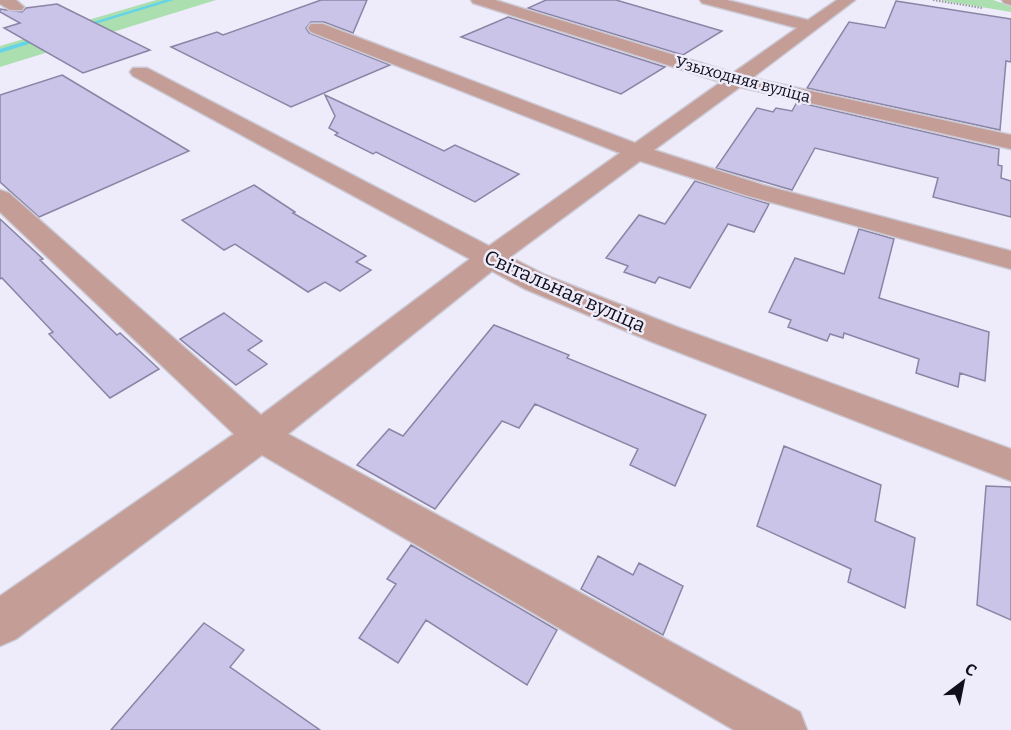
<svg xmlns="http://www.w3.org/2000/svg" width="1011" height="730" font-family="Bitter,serif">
	<rect width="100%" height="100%" fill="#eeecfa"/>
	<path fill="#acdfaf" d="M156,0H216L0,67V46Z
		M939,0H993L1011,6V12Z"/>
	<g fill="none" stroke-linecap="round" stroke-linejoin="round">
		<path fill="#65d4e7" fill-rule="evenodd" d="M165,0H174L82,28L77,27Z
			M43,36L46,38L45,39L0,53V49Z"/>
	</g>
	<path fill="#c9c4e8" stroke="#8a85a6" stroke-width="1.5" d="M321,0H367L353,33L324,22H311L306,28L309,33L390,65L291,107L171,47L217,32L223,35Z
		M546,0H616L722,31L683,55L528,8Z
		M896,1L1011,19V62L1006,61L1000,130L807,88L849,22L885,28Z
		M57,4L150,50L83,73L4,28L20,23L0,12V9L22,12L26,8Z
		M508,17L665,67L621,94L461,37Z
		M62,75L189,151L39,217L0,182V95Z
		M325,95L444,151L455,145L519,174L475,202L376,152L373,154L335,135L338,133L329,128L335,116Z
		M797,102L999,149L998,165L1002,166L1001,178L1011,181V217L933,197L938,178L815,148L792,190L716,168L757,108L773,112L776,108L792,111Z
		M695,181L769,204L754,232L728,224L690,288L659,277L655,283L624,272L628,266L606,258L639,215L665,224Z
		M254,185L295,212L293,213L366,256L356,262L371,270L340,291L325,282L308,292L235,244L224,250L182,220Z
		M0,219L43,259L40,260L117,335L120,333L159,369L110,398L49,334L53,332L2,278L0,279Z
		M859,229L894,239L879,298L989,332L985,381L960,373L958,387L916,373L919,359L844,333L843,338L830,334L827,341L788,327L791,320L769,312L795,258L844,274Z
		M224,313L262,341L248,350L267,364L236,385L180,339Z
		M494,325L569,355L567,358L706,415L675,486L630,465L638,449L535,404L519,428L502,421L435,509L357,465L389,429L403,436Z
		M784,446L881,485L875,521L915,538L905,608L848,582L851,569L757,526Z
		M986,486L1011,487V620L977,605Z
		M411,545L557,630L527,685L426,620L398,663L359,638L396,584L387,579Z
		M598,556L633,575L639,563L683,586L663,635L581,589Z
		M204,623L244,650L230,667L320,730H111Z"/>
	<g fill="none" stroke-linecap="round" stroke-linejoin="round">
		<g stroke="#cbc9d6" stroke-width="3">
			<path id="minor" d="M0,0H16L24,7L22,10H10L0,4Z
				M471,0H495L733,73L797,28L702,3L700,0H727L808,20L837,0H855L752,78L1011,135V149L740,87L654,150L763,185L1011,251V269L745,195L640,161L510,257L545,275L677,327L1011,449V481L655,343L525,289L492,271L288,434L800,712L807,730H734L262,455L16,639L0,646V596L234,434L0,212V190L9,193L261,415L470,259L133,76L130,72L133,68H147L489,246L620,153L311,32L308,28L311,24H323L635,143L721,82L473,3Z
				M1002,0H1011V5L1004,3Z"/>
		</g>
		<path stroke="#9997a4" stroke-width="2" stroke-dasharray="1.5 1.5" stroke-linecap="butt" d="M933,0L982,8"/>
		<use href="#minor" fill="#c49e96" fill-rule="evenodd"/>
	</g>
	<g text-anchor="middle" stroke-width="5" stroke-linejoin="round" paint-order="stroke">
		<g font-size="16" fill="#110f1b" stroke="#eeecfa">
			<text transform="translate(743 79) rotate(15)" y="6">Узыходняя вуліца</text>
		</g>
		<g font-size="20" fill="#110f1b" stroke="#eeecfa">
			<text transform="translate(565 291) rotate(24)" y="7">Світальная вуліца</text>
		</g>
	</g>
	<g transform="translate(963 682) rotate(32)" stroke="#eeecfa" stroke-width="4.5" paint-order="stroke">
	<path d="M0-4.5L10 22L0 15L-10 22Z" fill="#110f1b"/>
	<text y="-9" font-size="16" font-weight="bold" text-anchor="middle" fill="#110f1b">С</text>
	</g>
</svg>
